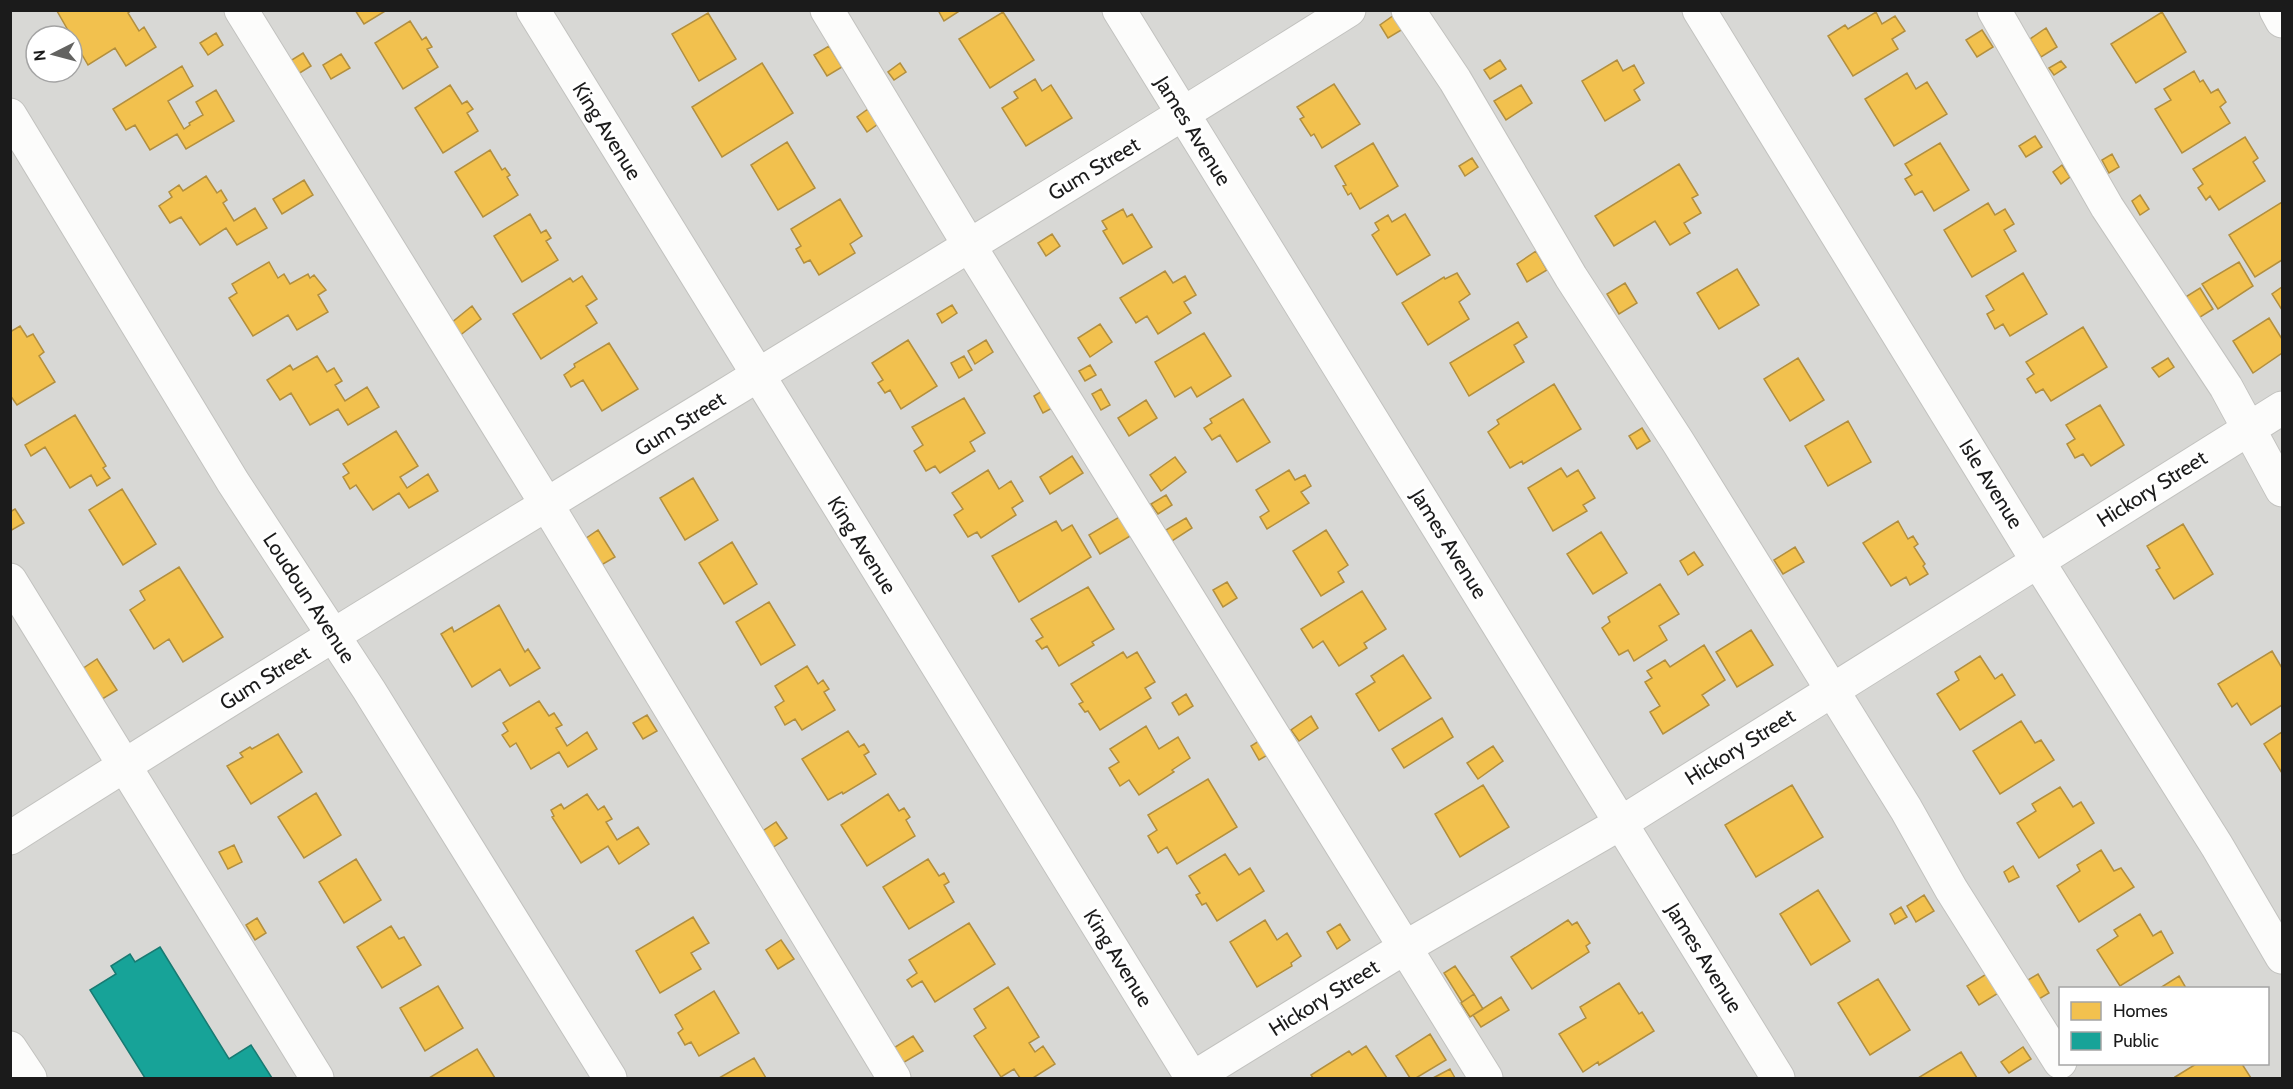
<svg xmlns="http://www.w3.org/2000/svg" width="2293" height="1089" font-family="Cabin,sans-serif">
	<rect width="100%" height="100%" fill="#e9e9e3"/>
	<path fill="#d8d8d5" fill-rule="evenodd" d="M11,11H2282V1078H11ZM36,36H72V72H36ZM2060,988H2268V1064H2060Z"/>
	<path fill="#f2c14e" stroke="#b28f3f" stroke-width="1.5" d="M132,10L128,13L139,31L144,27L156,47L126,66L115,48L88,65L57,11Z
		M355,10H387L364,24Z
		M938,10H961L944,21Z
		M1003,12L1034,60L990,88L959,39Z
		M1876,12L1882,24L1895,16L1905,31L1892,39L1898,49L1853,76L1828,36L1845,25L1848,29Z
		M2162,12L2186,52L2136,83L2111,44Z
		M708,13L736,59L699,81L672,34Z
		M1394,15L1403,29L1388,38L1380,25Z
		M410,21L422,40L426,37L432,47L427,49L438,67L403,89L375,43Z
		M2046,28L2057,47L2041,57L2030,39Z
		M1982,30L1993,47L1977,57L1966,40Z
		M216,33L223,45L208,55L200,43Z
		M829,46L842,67L827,76L814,55Z
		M303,53L311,66L290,79L282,66Z
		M341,54L350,68L331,79L323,65Z
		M1500,60L1506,69L1490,79L1484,70Z
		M1617,60L1623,71L1634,65L1644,83L1634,90L1640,100L1605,121L1582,81Z
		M2061,61L2066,67L2054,75L2049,68Z
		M762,63L793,113L722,157L692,107Z
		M900,63L906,72L894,80L888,72Z
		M182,66L193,86L168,101L184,129L190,125L189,123L203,115L196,102L216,90L234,121L186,149L177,134L150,150L135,125L126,130L113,109Z
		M2194,71L2200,82L2203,80L2211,93L2218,89L2226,102L2220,107L2230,123L2182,153L2155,109L2171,100L2164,89Z
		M1907,73L1916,89L1927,82L1947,114L1894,146L1865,99Z
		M1035,79L1042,91L1051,85L1072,118L1026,146L1002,108L1018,98L1014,92Z
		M1334,84L1360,124L1322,148L1314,134L1311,136L1300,119L1304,117L1297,107Z
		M450,85L462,104L467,101L473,109L467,113L478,131L443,153L415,108Z
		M1521,85L1532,103L1506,120L1494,101Z
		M868,109L878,124L867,132L857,117Z
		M2035,136L2042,147L2026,157L2019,146Z
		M2245,137L2258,158L2253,162L2265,181L2219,210L2210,196L2206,200L2198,188L2203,184L2193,169Z
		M787,142L815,188L778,210L751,165Z
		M1373,143L1398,186L1360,209L1351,193L1348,195L1343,186L1346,185L1335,166Z
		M1940,143L1969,190L1934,211L1922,191L1915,195L1905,179L1912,175L1905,164Z
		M490,150L502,170L505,168L510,175L507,177L518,195L483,217L455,172Z
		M2112,154L2119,167L2109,173L2102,160Z
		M1472,158L1478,167L1465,176L1459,166Z
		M1679,164L1698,195L1692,198L1701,213L1684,223L1690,233L1670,245L1655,221L1614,246L1595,216Z
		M2062,165L2070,177L2061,184L2053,172Z
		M206,176L217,193L221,190L227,200L223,203L234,221L255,208L267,228L237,245L226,228L200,245L181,217L170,223L159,206L172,197L169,192L179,185L183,191Z
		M304,180L313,195L282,214L273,199Z
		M2140,195L2149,209L2140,215L2132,201Z
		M840,199L862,236L850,244L855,253L819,275L810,260L804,263L796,249L801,246L791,229Z
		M2282,202V260L2255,277L2229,235Z
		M1988,203L1995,215L2005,209L2014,224L2004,230L2016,251L1972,277L1944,230Z
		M1123,209L1127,217L1132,214L1152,247L1123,264L1103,231L1107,229L1102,221Z
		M530,214L541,233L546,230L551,238L546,241L558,260L522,282L494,236Z
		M1405,214L1430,255L1397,275L1372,235L1379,230L1375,223L1388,215L1392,222Z
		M1052,234L1060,246L1046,256L1038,243Z
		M1536,251L1547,270L1527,282L1517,264Z
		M269,262L278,278L284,274L290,284L308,274L310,278L314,275L326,290L318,295L328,312L297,330L288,315L253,336L229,298L237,293L232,284Z
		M2239,262L2253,286L2218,309L2202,284Z
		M1737,269L1759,305L1719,329L1697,293Z
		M1165,271L1173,283L1185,276L1196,295L1184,302L1191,313L1158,334L1147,316L1136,323L1120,298Z
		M1457,273L1470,294L1459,302L1469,319L1428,345L1402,303L1444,277L1445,279Z
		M2023,273L2047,314L2010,336L2003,324L1995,329L1987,314L1994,310L1986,296Z
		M582,276L597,299L586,306L597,323L541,359L513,314L570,278L573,282Z
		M1625,283L1637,303L1619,314L1607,294Z
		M2282,287V310L2272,294Z
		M2200,288L2213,309L2197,319L2184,298Z
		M952,305L957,313L942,323L937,314Z
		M472,306L481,319L454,340L445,328Z
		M2269,318L2282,339V353L2253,373L2233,341Z
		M1518,322L1527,337L1514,345L1524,362L1469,396L1450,363Z
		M1100,324L1112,342L1090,357L1078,338Z
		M20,326L27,337L33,334L44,352L39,356L55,382L17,405L10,395V332Z
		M2083,327L2107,367L2051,401L2043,389L2036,393L2027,379L2034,374L2026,362Z
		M1204,333L1231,376L1197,397L1191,387L1175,397L1155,362Z
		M908,340L937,386L901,409L890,390L885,393L878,383L883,380L872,363Z
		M986,340L993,352L975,364L968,351Z
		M609,343L638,389L602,411L583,380L571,387L564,375L575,367L574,364Z
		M317,356L327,372L334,368L342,381L335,385L345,401L367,387L379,407L348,425L338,409L310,425L291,393L280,400L267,380L290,365L293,370Z
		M964,356L972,370L959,378L951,363Z
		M1798,358L1824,400L1790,421L1764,379Z
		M2168,358L2174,367L2159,377L2152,368Z
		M1090,365L1096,375L1085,381L1079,371Z
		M1554,384L1581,429L1523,464L1522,461L1510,468L1488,432L1499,424L1497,420Z
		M1047,388L1056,406L1043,413L1034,396Z
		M1101,389L1110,405L1101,410L1092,394Z
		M964,398L985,433L970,442L975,451L940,473L935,466L926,471L914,451L923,445L912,427Z
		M1243,399L1270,442L1237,462L1220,435L1212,440L1204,428L1212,423L1210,419Z
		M1146,400L1157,418L1129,436L1118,418Z
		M2100,405L2124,445L2091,466L2083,454L2075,458L2067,444L2075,439L2066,425Z
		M75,415L106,466L103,468L110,478L97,486L91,475L70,488L45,447L31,456L25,445Z
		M1848,421L1871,462L1828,486L1805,446Z
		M1642,428L1650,441L1637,449L1629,436Z
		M396,431L418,466L400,477L407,488L428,474L438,491L409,508L399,493L373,510L356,485L350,489L343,477L349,473L343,464Z
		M1072,456L1083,473L1050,494L1040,477Z
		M1175,457L1186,472L1161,491L1150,475Z
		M1561,468L1567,477L1578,470L1595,498L1583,505L1587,511L1553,531L1528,488Z
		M988,470L999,489L1011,481L1023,501L1012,508L1016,515L981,538L977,532L968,537L954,515L963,509L952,493Z
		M1289,470L1295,480L1305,475L1311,486L1301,492L1309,503L1267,529L1260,517L1269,511L1256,490Z
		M693,478L718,520L685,540L660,498Z
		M122,489L156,544L123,565L89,510Z
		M1166,495L1172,505L1158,514L1151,504Z
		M15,509L24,523L10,531V512Z
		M1126,513L1137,532L1100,554L1089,535Z
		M1186,518L1192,528L1172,541L1166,530Z
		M1056,521L1062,531L1072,525L1091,557L1019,602L992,556Z
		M1898,521L1908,539L1913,536L1918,544L1914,547L1925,564L1923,566L1928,574L1910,585L1906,577L1891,586L1863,543Z
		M2183,524L2213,574L2174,599L2156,570L2160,568L2147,546Z
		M598,530L615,557L598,567L582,541Z
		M1326,530L1348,565L1338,572L1344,582L1321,596L1293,551Z
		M1601,532L1627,573L1593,594L1567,554Z
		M732,542L757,584L724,604L699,563Z
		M1795,547L1804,562L1783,574L1774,560Z
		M1694,552L1703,565L1688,575L1680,561Z
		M179,567L223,637L183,662L169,639L154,649L130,610L145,600L140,591Z
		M1227,582L1237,598L1223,607L1213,590Z
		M1660,584L1679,614L1659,626L1667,640L1634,661L1628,650L1619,655L1602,628L1610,622L1608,617Z
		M1088,587L1114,629L1092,642L1094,645L1059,666L1047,646L1042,649L1036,641L1043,637L1031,619Z
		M1362,591L1386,629L1364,643L1367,648L1339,666L1323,641L1313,648L1301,629Z
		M769,602L795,645L761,665L736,622Z
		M499,605L525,652L528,649L540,668L510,686L500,669L472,687L441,634L452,627L454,632Z
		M1751,630L1773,665L1737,687L1716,652Z
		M1704,645L1725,680L1702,695L1709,705L1663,734L1650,712L1660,706L1645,682L1652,678L1647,671L1665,660L1670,667Z
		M2272,651L2282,668V705L2251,725L2237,703L2232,707L2218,684Z
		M1123,652L1127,658L1137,652L1155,682L1145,688L1151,698L1100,730L1088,711L1085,712L1079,704L1083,702L1071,684Z
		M1403,655L1431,698L1379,731L1356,694L1375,682L1371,676Z
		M1980,656L1995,679L2002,674L2015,695L1960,730L1937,694L1959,680L1955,672Z
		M97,659L117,690L99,701L79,671Z
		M807,666L818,684L823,680L829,689L824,692L835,710L802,730L795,719L785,725L775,707L784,701L775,686Z
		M1186,694L1193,706L1179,715L1172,703Z
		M539,701L549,716L554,713L562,725L556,728L567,746L587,732L597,749L568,767L559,752L531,769L516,743L510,747L502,735L508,731L503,723Z
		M647,715L657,731L643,739L633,723Z
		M1311,716L1318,728L1299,741L1291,730Z
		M1442,718L1453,737L1404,768L1392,749Z
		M2021,721L2035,743L2041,740L2054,760L2000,794L1973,751Z
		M1146,726L1159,749L1178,737L1190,758L1172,770L1174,772L1139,795L1129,780L1120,786L1109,768L1119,762L1110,749Z
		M848,731L859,747L864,744L869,752L864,755L876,774L843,794L842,792L828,800L802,759Z
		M2282,732V773L2264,744Z
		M278,734L302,772L251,804L227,766L243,757L240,753L250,747L252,749Z
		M1262,739L1271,753L1259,760L1251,746Z
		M1493,746L1503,761L1478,779L1467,763Z
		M1208,779L1237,827L1177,864L1167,847L1158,853L1148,836L1157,830L1148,815Z
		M1483,785L1509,827L1460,857L1435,814Z
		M1792,785L1823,837L1756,877L1725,825Z
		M2060,787L2073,807L2081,802L2094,823L2039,858L2017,823L2036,811L2032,804Z
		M316,793L341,835L304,858L278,817Z
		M587,794L598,810L604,806L612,819L606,822L617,840L638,827L649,844L619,864L608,846L581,863L552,817L554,816L551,810L561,804L564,809Z
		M888,794L899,811L904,808L910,817L906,820L915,836L867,866L841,825Z
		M776,822L787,838L772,848L761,832Z
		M234,845L242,862L228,869L219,852Z
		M2101,850L2114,871L2121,868L2134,887L2079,922L2057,886L2080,871L2077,865Z
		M1225,854L1239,875L1250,868L1264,891L1217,921L1206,903L1202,905L1196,895L1200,893L1189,876Z
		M356,859L381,900L344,923L319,882Z
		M928,859L939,876L944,873L949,882L944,885L954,902L909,929L883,887Z
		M2013,866L2019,877L2009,882L2004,872Z
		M1818,890L1850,941L1811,965L1780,914Z
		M1924,895L1934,911L1916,922L1907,906Z
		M1901,907L1907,917L1895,924L1890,914Z
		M2140,914L2153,936L2161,931L2173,953L2120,986L2097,950L2118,936L2114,930Z
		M693,917L709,943L691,953L701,969L660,993L636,951Z
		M257,918L266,933L255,940L246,925Z
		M1265,920L1277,940L1287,933L1301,956L1291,963L1292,966L1257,987L1230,942Z
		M1568,920L1572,925L1577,922L1590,943L1586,946L1589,952L1532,989L1511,957Z
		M969,923L995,964L935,1002L922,981L912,987L907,980L917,973L909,960Z
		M1340,924L1350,940L1337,949L1327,932Z
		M391,926L399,939L404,937L421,965L382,988L357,947Z
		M781,940L794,959L778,969L766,950Z
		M1455,966L1474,994L1462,1002L1444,973Z
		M1988,973L2000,992L1979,1005L1967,986Z
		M2038,974L2049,993L2034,1002L2023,983Z
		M2179,976L2186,988H2160Z
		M1878,979L1910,1030L1870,1055L1838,1003Z
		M1619,983L1639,1014L1642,1012L1654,1031L1599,1065L1598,1062L1583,1072L1559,1034L1586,1018L1580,1007Z
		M438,986L463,1028L425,1051L400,1008Z
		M1008,987L1039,1037L1029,1043L1035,1052L1043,1046L1055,1064L1033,1078H1020L1014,1069L1001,1077L974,1036L986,1028L974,1009Z
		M714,991L739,1033L699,1056L691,1042L685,1045L678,1033L683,1029L675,1015Z
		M1474,994L1483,1009L1470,1017L1461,1003Z
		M1501,997L1509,1010L1481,1027L1473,1015Z
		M1430,1034L1446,1060L1416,1078H1410L1396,1056Z
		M913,1036L923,1051L901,1064L892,1049Z
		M1366,1046L1387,1078H1313L1311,1075L1349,1051L1352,1055Z
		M2023,1047L2031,1059L2009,1073L2001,1062Z
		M477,1049L495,1078H429Z
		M1961,1052L1977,1078H1918Z
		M754,1058L766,1078H719Z
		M2196,1064H2242L2251,1078H2176L2175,1077Z
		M1450,1069L1455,1078H1433Z"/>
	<path fill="#17a398" stroke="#187a72" stroke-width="1.5" d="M160,947L229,1059L251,1045L272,1078H145L90,990L116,974L111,966L130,954L135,962Z"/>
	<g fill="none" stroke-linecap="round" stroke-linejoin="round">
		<g stroke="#c2c2bf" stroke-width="35">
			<path id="minor" d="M241,10L547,505L894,1078
				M533,10L1192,1078
				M827,10L969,245L1486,1078
				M1119,10L1778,1078
				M1408,10L1455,80L1571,277L1678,442L1906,809L1951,889L2060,1062
				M1699,10L2037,560L2217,846L2282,957
				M1994,10L2107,207L2226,387L2282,490
				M2276,10L2282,21
				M10,115L233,482L369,690L610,1078
				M10,580L317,1078
				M10,838C453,556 905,290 1349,10
				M10,1048L30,1078
				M1193,1078L1404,948L1621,823L2282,408"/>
		</g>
		<use href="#minor" stroke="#fcfcfb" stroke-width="33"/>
	</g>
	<g text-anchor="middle" stroke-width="6" stroke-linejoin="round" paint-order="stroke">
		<g font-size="21" fill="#1b1b1b" stroke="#fff">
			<text transform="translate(607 131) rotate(58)" y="7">King Avenue</text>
			<text transform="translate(1193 131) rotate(58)" y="7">James Avenue</text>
			<text transform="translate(1094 169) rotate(-31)" y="7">Gum Street</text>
			<text transform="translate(680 424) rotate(-32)" y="7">Gum Street</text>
			<text transform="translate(1991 484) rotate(58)" y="7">Isle Avenue</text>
			<text transform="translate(2152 489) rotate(-32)" y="7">Hickory Street</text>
			<text transform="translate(1449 544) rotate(58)" y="7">James Avenue</text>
			<text transform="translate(862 545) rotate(58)" y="7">King Avenue</text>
			<text transform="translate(309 598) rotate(57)" y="7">Loudoun Avenue</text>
			<text transform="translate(265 678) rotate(-32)" y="7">Gum Street</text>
			<text transform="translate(1740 747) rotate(-32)" y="7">Hickory Street</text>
			<text transform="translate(1118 958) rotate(58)" y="7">King Avenue</text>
			<text transform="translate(1704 958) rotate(58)" y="7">James Avenue</text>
			<text transform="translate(1324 998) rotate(-32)" y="7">Hickory Street</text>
		</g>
	</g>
	<rect width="2293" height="1089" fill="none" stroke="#1b1b1b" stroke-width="24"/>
	<rect x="2059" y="987" width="210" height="78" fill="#ffffff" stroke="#a4a4a4" stroke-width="1.5"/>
	<rect x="2071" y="1002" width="30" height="18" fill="#f2c14e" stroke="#a4a4a4" stroke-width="1.5"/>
	<text x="2113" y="1017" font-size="18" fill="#1b1b1b">Homes</text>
	<rect x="2071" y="1032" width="30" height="18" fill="#17a398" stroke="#a4a4a4" stroke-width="1.5"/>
	<text x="2113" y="1047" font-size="18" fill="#1b1b1b">Public</text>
	<g transform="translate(54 54) rotate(264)"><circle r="28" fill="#ffffff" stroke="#a4a4a4" stroke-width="1.5"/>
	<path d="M0-4.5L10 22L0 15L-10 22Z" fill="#636361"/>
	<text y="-9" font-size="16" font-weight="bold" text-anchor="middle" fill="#1b1b1b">N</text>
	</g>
</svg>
